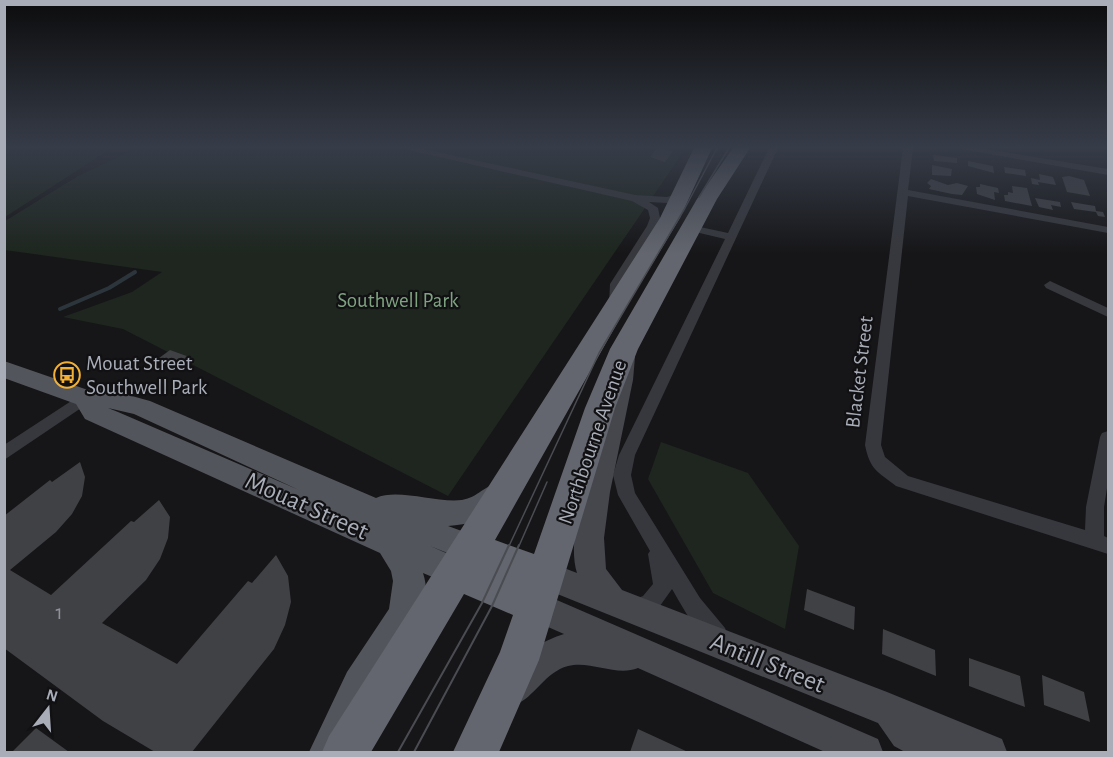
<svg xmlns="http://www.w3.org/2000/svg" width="1113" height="757" font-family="'Alegreya Sans',sans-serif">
	<rect width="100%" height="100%" fill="#161618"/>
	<path fill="#1e261f" d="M5,148H112L5,217Z
		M137,148H686L448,496L123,329L63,317L132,292L162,272L5,250V221L78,176Z
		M661,442L748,473L799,546L785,629L713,593L648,479Z"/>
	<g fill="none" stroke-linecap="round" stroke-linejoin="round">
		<path stroke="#2c353c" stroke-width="4" d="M60,309L109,288L135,272"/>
	</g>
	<path fill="#404145" d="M657,148H658L673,151L665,162L650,157Z
		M933,155L957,158V163L934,161Z
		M968,161L993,166L994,173L968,166Z
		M932,165L952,169L951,176L932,175Z
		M1004,167L1025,170L1026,176L1005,173Z
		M1039,174L1053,177L1056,185L1038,182L1039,185L1032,184L1031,178L1040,180Z
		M1069,176L1084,180L1090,196L1067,192L1062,177Z
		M931,179L948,185L957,183L968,186L962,195L952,194L929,189L931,186L927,183Z
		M980,184L998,188L999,193L994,192L995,200L977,194L976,187H980Z
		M1012,186L1027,188L1032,206L1005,201L1004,195H1008V192L1013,193Z
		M1035,198L1060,202L1061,207L1051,205L1053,210L1039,207Z
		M1071,202L1095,206L1096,211L1103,212L1105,217L1098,216L1096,212L1074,209Z
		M170,350L192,358L177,369L155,361Z
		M80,462L85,477L82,496L72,514L56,532L10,570L51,595L131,521L134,522L159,500L170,517L168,538L160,559L146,580L102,623L177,664L248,581L252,583L276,555L288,576L291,602L285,625L274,649L192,752H155L103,721L4,648V516L50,480L52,482Z
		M807,589L855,607L854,630L804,610Z
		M883,629L935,650L936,676L882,654Z
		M969,658L1020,676L1025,707L969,686Z
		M1042,675L1084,692L1090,722L1044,705Z
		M36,728L69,752H12Z
		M638,729L688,752H630Z"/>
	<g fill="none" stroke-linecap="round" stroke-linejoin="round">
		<path fill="#37383d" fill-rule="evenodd" d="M400,148H419L635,195L667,197L683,192L688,195L668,203L649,202L658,208L660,218L659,226L622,284L623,304L616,308L609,304L610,284L647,226L650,218L648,210L632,201Z
			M769,148H778L635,455L631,475L635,493L700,598L725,628L728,636L725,644L717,647C699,639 682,606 672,589L657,610L635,619L628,616L625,609L628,602L643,596L653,584L648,554L650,551L618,495L613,475L619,455L725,239L687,230L685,228L691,225L728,233Z
			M903,148H913L908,190L1108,227V233L908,196L881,445L885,457L908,476L1085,530L1086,507L1100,437L1102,433L1108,431V482L1104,507V536L1108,538V554L896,486C877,471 870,470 865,445Z
			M956,148H979L1108,169V175Z
			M1050,281L1108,308V317L1046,288L1044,285Z
			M85,392L90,394L93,398L90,402L4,460V445Z"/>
		<path fill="#45474d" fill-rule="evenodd" d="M624,350L632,352L635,357L633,380L610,492L604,538L606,569L622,590L887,692L1002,739L1007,752H905L894,746L878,723L535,585L531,575L535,565L546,561L577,573C565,535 591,463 601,425C607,402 611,380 613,357L616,352Z
			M536,591L878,739L883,752H825L638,668C616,677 591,660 568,666C545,672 535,697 515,705L503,700L498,688C510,660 536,643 564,634L525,617L520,606L525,595Z"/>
		<path fill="#53555c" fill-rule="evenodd" d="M4,361L85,389L110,390L150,401L376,498C398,488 435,503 462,500C482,497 487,478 509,486L513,494C501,518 473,524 448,526L481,538L485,548L481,558L470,562L430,546L467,562L472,572L467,582L456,587L423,573C438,618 393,661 373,698C364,715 356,734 348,752H309L347,672L389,609L393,581L391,571L380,553L85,419L76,404L4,378ZM108,408L134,414L299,490L118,412Z"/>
		<path fill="#63666e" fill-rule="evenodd" d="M694,148H712L680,218L628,304L495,540L534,554L585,408L610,349L697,199L733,148H750L717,199L638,349L615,408L539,660L499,752H453L500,652L513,615L464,594L371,752H322L329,736L660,218Z"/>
		<path stroke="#4a4c52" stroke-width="1.5" d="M699,197L729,148
			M509,546L599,353L685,208L717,148
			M519,546L547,482"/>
		<path stroke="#4a4c52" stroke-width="2" d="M398,752L482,603L509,545
			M414,752L492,606L519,545"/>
	</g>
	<linearGradient id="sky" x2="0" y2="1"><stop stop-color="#0c0c0d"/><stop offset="0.58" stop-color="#363c48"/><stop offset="1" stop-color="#363c48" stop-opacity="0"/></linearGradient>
	<rect width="1113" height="254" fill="url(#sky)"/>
	<defs>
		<g id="bus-ring" transform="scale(1.35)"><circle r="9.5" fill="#111113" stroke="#f2b134" stroke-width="1.5"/><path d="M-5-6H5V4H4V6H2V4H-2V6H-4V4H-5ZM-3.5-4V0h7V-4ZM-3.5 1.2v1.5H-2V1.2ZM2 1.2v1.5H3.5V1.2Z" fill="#f2b134"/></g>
	</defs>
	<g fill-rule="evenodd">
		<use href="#bus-ring" x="67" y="375"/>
	</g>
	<g text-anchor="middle" stroke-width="4.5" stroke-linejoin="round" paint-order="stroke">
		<g font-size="21" fill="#7fa381" stroke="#111113">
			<text x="398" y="307">Southwell Park</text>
		</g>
		<g font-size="21" fill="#a8adb8" stroke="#111113" text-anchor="start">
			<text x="86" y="370">Mouat Street<tspan x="86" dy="24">Southwell Park</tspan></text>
		</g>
		<g font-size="21" fill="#a8adb8" stroke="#111113">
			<text transform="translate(859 372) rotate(-83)" y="7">Blacket Street</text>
			<text transform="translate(592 442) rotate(-71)" y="7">Northbourne Avenue</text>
		</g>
		<g font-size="21" fill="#8e929b">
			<text x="59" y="619">1</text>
		</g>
		<g font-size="26" fill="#a8adb8" stroke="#111113">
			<text transform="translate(307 505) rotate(24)" y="9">Mouat Street</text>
			<text transform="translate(768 662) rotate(22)" y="9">Antill Street</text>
		</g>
	</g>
	<rect width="1113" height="757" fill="none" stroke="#a8adb8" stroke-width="12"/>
	<g transform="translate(48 709) rotate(17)" stroke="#111113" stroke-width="4.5" paint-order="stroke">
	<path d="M0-4.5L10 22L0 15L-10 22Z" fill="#a8adb8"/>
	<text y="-9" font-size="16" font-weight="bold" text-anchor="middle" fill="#a8adb8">N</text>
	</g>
</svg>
